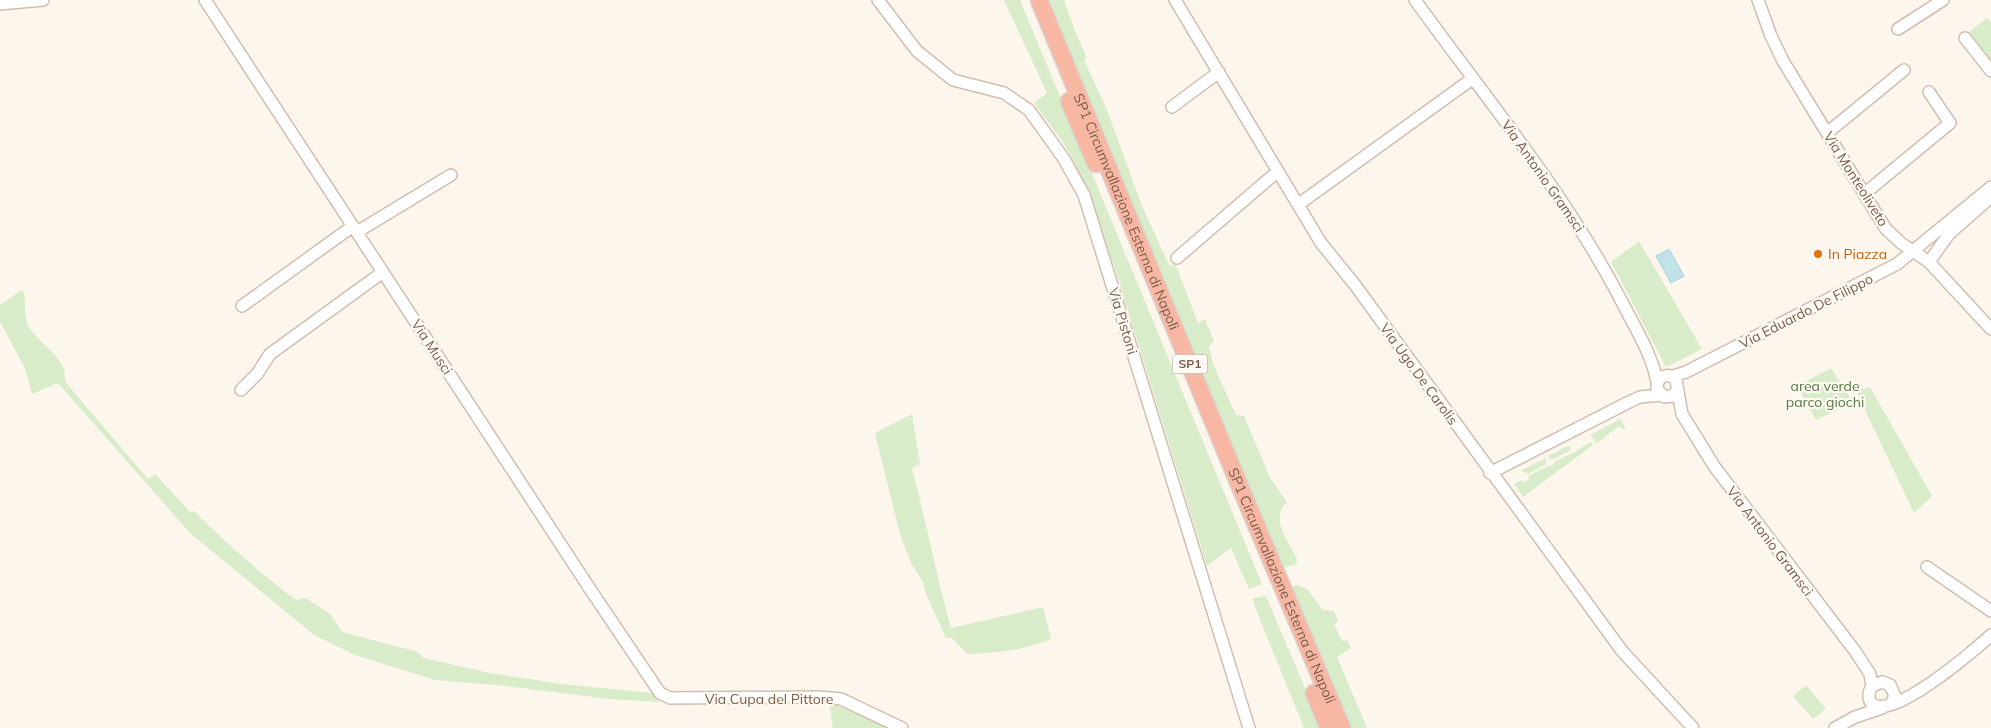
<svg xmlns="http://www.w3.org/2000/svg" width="1991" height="728" font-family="Mulish,sans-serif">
	<rect width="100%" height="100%" fill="#fdf6ec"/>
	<path fill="#d8ecc9" d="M1004,0H1020L1262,584L1249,589L1231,548L1207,566L1117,275L1088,193L1075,163L1063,142L1034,103L1047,93Z
		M1045,0H1064L1075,31L1087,58L1084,60L1107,110L1142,206L1169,265L1171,266L1175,263L1198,323L1205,319L1214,341L1209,347L1213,364L1236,415L1244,416L1270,478L1287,502C1269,518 1289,542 1297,559V564L1282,568L1190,347L1182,323L1175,310Z
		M1987,18L1991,23V60L1968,33Z
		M1639,241L1702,349L1666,367L1611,262Z
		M21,290L24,292C26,303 24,313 27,323C32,337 59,354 64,369C66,375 63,378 67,384L148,479L155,474L190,512L194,511C226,543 260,573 296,600L306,598L331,615L342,632L418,652L423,658L490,673L561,684L653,693L659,702L609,699L507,686L435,680L355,655L314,635L190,533L58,383L32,394L25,368L0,322V305Z
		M1831,368L1853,402L1816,420L1797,386Z
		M1870,387L1932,496L1914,513L1856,391Z
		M912,414L920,464L912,468C926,521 936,575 951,628L1043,607L1051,639C1026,650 995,653 967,654L952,638H946L926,594L923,582L911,563L899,531L875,433Z
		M1620,419L1625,427V431L1619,426L1597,443L1590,435Z
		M1591,442L1593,445L1523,497L1514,484L1522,480L1523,482L1530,479L1528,476L1548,466L1549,467L1554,464V462L1577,451V450Z
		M1570,445L1571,450L1552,460L1550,459L1548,456Z
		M1546,458V464L1528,474L1526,472L1524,473L1522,470Z
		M1298,585L1308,590L1323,610L1334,611L1338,621L1334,624L1342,641L1347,640L1351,648L1337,657L1367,728H1349L1290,587Z
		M1266,596L1322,728H1304L1255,607L1253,598Z
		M1806,685L1826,709L1813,719L1793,696Z
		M829,702L890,728H833Z"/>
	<path fill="#bfe3e8" stroke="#a5d3da" d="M1669,249L1684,276L1671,283L1656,256Z"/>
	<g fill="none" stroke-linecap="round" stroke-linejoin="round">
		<g stroke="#d1beb0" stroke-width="14">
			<path id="minor" d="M205,0L590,589L660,693L670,698L819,697L841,699L902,728
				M878,0L917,51L953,80L1004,93L1029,110L1064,159L1084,195L1249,728
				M1175,0L1321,243L1355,285L1622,651L1693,728
				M1415,0C1487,100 1568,196 1624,306C1637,331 1652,355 1657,382
				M1758,0L1771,36L1783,61L1879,218L1886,229L1901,243L1929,262L1991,329
				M0,4L43,0
				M1898,29L1943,0
				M1965,38L1991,71
				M1172,107L1219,72
				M1827,133L1904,70
				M1864,194L1950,123L1929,92
				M1299,204L1472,79
				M357,232L451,175
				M1177,258L1278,171
				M1929,262L1949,234L1991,197
				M242,306L353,226
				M1673,376L1686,372L1897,264L1991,187
				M241,390L257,374L270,354L383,272
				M1678,390L1672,396L1664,397L1657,389C1656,378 1667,370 1676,380L1682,414L1714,466L1855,651L1870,674L1872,686
				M1490,473L1629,402L1640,397L1661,395
				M1927,567L1991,611
				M1891,704L1895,696L1890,685L1882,682L1872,686C1869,691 1868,696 1870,701C1885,728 1977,648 1991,635
				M1835,728L1855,717L1882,708"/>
		</g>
		<g stroke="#dad1cd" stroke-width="19">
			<g id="highway">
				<path id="s1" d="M1039,0L1238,482L1342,728"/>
				<path d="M1069,101L1096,164"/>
				<path d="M1314,693L1329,728"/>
			</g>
		</g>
		<use href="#minor" stroke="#fff" stroke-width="11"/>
		<use href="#highway" stroke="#f7b7a3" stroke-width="16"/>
	</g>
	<circle fill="#e8710a" stroke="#fffaf3" stroke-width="2" cx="1818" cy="254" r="5"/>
	<g text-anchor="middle" stroke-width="4.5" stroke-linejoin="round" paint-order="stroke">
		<rect fill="#fffaf3" stroke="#a28b7f" stroke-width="1" x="1172.5" y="354.5" width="35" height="19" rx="4"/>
		<g font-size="12" font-weight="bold" fill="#7a5c4d">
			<text x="1190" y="368">SP1</text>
		</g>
		<g font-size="14" fill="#7a5c4d" stroke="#fffaf3">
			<text transform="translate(1543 176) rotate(55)" y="5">Via Antonio Gramsci</text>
			<text transform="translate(1856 179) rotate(58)" y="5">Via Monteoliveto</text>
			<text dy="5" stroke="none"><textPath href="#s1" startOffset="229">SP1 Circumvallazione Esterna di Napoli</textPath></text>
			<text transform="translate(1806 311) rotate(-27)" y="5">Via Eduardo De Filippo</text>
			<text transform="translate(1123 321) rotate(73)" y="5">Via Pistoni</text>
			<text transform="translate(432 347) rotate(57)" y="5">Via Musci</text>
			<text transform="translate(1419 374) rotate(54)" y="5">Via Ugo De Carolis</text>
			<text transform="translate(1770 541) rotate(53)" y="5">Via Antonio Gramsci</text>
			<text dy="5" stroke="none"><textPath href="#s1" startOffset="634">SP1 Circumvallazione Esterna di Napoli</textPath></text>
			<text x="769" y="704">Via Cupa del Pittore</text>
		</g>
		<g font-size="14" fill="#c56008" stroke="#fffaf3" text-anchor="start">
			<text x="1828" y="259">In Piazza</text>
		</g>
		<g font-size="14" fill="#537a41" stroke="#fffaf3">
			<text x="1825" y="391">area verde<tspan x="1825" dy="16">parco giochi</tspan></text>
		</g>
	</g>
</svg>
